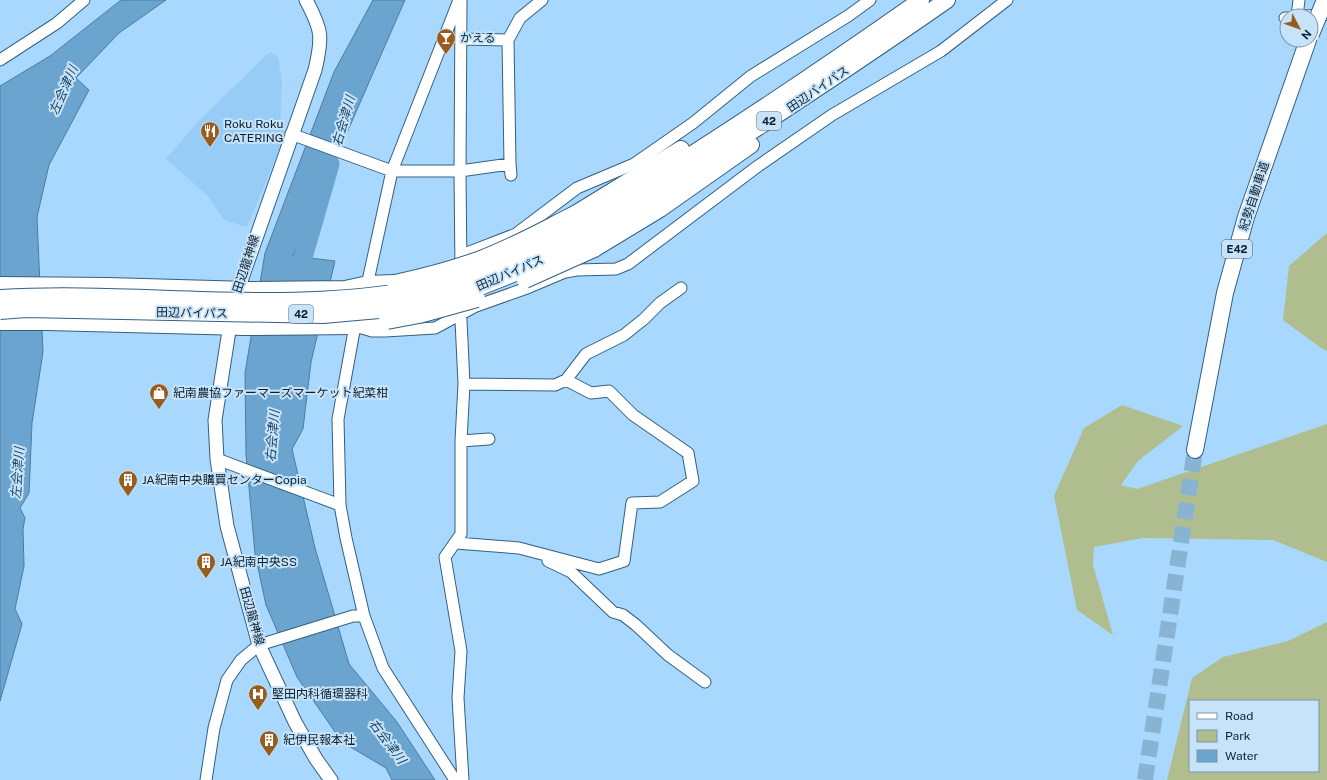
<svg xmlns="http://www.w3.org/2000/svg" width="1327" height="780" font-family="'Public Sans','Noto Sans JP',sans-serif">
	<rect width="100%" height="100%" fill="#a8d8fd"/>
	<path fill="#96ccf6" d="M271,52L278,57L282,83L280,125L286,133L247,227L224,220L208,196L166,159L196,124L267,54Z"/>
	<path fill="#b0bd8f" fill-rule="evenodd" d="M1327,233V351L1321,348L1283,320L1289,266Z
		M1122,405L1183,426L1138,461L1121,485L1137,489L1327,424V562L1273,540L1143,538L1094,547L1093,565L1113,635L1077,610L1054,496L1084,428Z
		M1327,622V780H1167L1192,678L1223,657L1288,641ZM1190,701H1318V771H1190Z"/>
	<path fill="#6aa4cf" stroke="#4e7c9e" d="M121,0H166L119,33L76,78L89,90L49,165L37,217L43,352L32,423L29,493L20,508L25,518L23,529L24,566L15,609L22,624L0,701V86L50,56Z
		M373,0H405L293,256L335,261L311,362L303,429L292,449L315,548L349,664L397,722L435,780H392L386,768L342,742L297,677L266,605L255,554L246,454L245,373L265,253L334,72Z"/>
	<g fill="none" stroke-linecap="round" stroke-linejoin="round">
		<path stroke="#6aa4cf" stroke-width="19" d="M296,282L330,164"/>
		<path stroke="#89b3d3" stroke-width="16" stroke-dasharray="16 8" stroke-linecap="butt" d="M1145,780L1195,450"/>
		<g stroke="#336080" stroke-width="13">
			<path id="minor" d="M1297,16L1299,0
				M1304,16L1324,15
				M1285,18H1287
				M461,39L508,40L520,18L542,0
				M0,60L57,23L84,0
				M291,134L392,171H460L510,164L508,40
				M510,164L511,175
				M462,255L516,234L577,188L634,164L693,123L751,76L848,16L870,0
				M461,271L460,171L461,1
				M366,290L392,171L459,0
				M460,299L464,384L461,441V534L445,557L461,651L458,698L463,780
				M356,320L338,419L340,505L346,538L364,616L383,668L455,780
				M362,328L372,331H385L435,328L476,306L527,288L565,272L577,270L616,269L628,264L758,166L832,115L941,51L1007,0
				M566,380L586,354L624,335L644,319L660,303L681,288
				M461,441L489,439
				M217,459L340,505
				M456,543L519,548L599,569L624,561L632,503L660,502L693,481L688,453L633,415L609,391L591,393L566,380L555,385L464,384
				M548,561L571,572L613,612L623,615L636,625L668,655L705,682
				M206,780L214,728L227,680L241,660L259,645L353,616H364"/>
		</g>
		<g stroke="#336080" stroke-width="15">
			<path id="major" d="M235,298L315,70C323,37 322,30 306,0
				M231,318L215,420L217,459L227,526L259,645L295,722L316,759L331,780"/>
		</g>
		<g stroke="#336080" stroke-width="18">
			<path id="highway" d="M575,214L681,149
				M581,223C697,154 810,78 921,0
				M587,237C709,160 829,82 947,0
				M594,249L660,209L751,145
				M0,285L108,286L248,290L345,289L368,284L395,283
				M0,322H47L244,327L354,326L387,321
				M1195,450L1225,293L1246,217L1308,40"/>
		</g>
		<use href="#minor" stroke="#fff" stroke-width="11"/>
		<use href="#major" stroke="#fff" stroke-width="13"/>
		<use href="#highway" stroke="#fff" stroke-width="16"/>
		<g stroke="#336080" stroke-width="18" stroke-linecap="butt">
			<path id="highway-bridge" d="M1311,34L1325,0
				M525,280L594,249
				M395,283C423,277 450,270 478,260C511,248 543,230 575,214
				M0,298C158,289 322,322 475,275C512,263 547,242 581,223
				M0,311L26,309L323,315L379,310L430,301L480,287L528,268L587,237
				M387,321L419,315L477,299"/>
		</g>
		<use href="#highway-bridge" stroke="#fff" stroke-width="16"/>
	</g>
	<defs>
		<g id="bar-pin" transform="scale(1)"><path d="M0 17L-7.5 6A9.5 9.5 0 1 1 7.5 6Z" fill="#995c1f" stroke="#c6e3f9"/><path d="M-6-5H6L.8 .8V4.5H3.5V6h-7V4.5H-.8V.8Z" fill="#fff"/></g>
		<g id="restaurant-pin" transform="scale(1)"><path d="M0 17L-7.5 6A9.5 9.5 0 1 1 7.5 6Z" fill="#995c1f" stroke="#c6e3f9"/><path d="M-5-6h1v4h1v-4h1v4h1v-4h1v5L-1.5 .5V6h-2V.5L-5-1ZM5-6V6H3V1.5H1.5Q1.5-4 5-6Z" fill="#fff"/></g>
		<g id="shop-pin" transform="scale(1)"><path d="M0 17L-7.5 6A9.5 9.5 0 1 1 7.5 6Z" fill="#995c1f" stroke="#c6e3f9"/><path d="M-5-2.5h2.3a2.7 3.5 0 0 1 5.4 0H5L5.5 6h-11ZM-1.5-2.5h3a1.5 2.3 0 0 0-3 0Z" fill="#fff"/></g>
		<g id="building-pin" transform="scale(1)"><path d="M0 17L-7.5 6A9.5 9.5 0 1 1 7.5 6Z" fill="#995c1f" stroke="#c6e3f9"/><path d="M-4-6H4V6H1V3H-1V6H-4ZM-2.5-4.3h1.7v1.8h-1.7ZM.8-4.3h1.7v1.8H.8ZM-2.5-1h1.7V.8h-1.7ZM.8-1h1.7V.8H.8Z" fill="#fff"/></g>
		<g id="hospital-pin" transform="scale(1)"><path d="M0 17L-7.5 6A9.5 9.5 0 1 1 7.5 6Z" fill="#995c1f" stroke="#c6e3f9"/><path d="M-5-5h3v3.5h4V-5h3V5h-3V1.5h-4V5h-3Z" fill="#fff"/></g>
	</defs>
	<g fill-rule="evenodd">
		<use href="#bar-pin" x="446" y="38"/>
		<use href="#restaurant-pin" x="210" y="131"/>
		<use href="#shop-pin" x="159" y="393"/>
		<use href="#building-pin" x="128" y="480"/>
		<use href="#building-pin" x="206" y="562"/>
		<use href="#hospital-pin" x="258" y="694"/>
		<use href="#building-pin" x="269" y="740"/>
	</g>
	<g text-anchor="middle" stroke-width="4" stroke-linejoin="round" paint-order="stroke">
		<g fill="#c6e3f9" stroke="#445a6a" stroke-width="1">
			<rect x="757" y="112" width="24" height="18" rx="3"/>
			<rect x="1222" y="240" width="30" height="18" rx="3"/>
			<rect x="289" y="305" width="24" height="18" rx="3"/>
		</g>
		<g font-size="11" font-weight="bold" fill="#0c1f2d">
			<text x="769" y="125">42</text>
			<text x="1237" y="253">E42</text>
			<text x="301" y="318">42</text>
		</g>
		<g font-size="12" fill="#0c1f2d" stroke="#c6e3f9" text-anchor="start">
			<text x="460" y="42">かえる</text>
			<text x="224" y="128">Roku Roku<tspan x="224" dy="14">CATERING</tspan></text>
			<text x="173" y="397">紀南農協ファーマーズマーケット紀菜柑</text>
			<text x="142" y="484">JA紀南中央購買センターCopia</text>
			<text x="220" y="566">JA紀南中央SS</text>
			<text x="272" y="698">堅田内科循環器科</text>
			<text x="283" y="744">紀伊民報本社</text>
		</g>
		<g font-size="12" fill="#0c1f2d" stroke="#c6e3f9">
			<text transform="translate(818 89) rotate(-34)" y="4">田辺バイパス</text>
			<text transform="translate(1254 196) rotate(-72)" y="4">紀勢自動車道</text>
			<text transform="translate(246 264) rotate(-72)" y="4">田辺龍神線</text>
			<text transform="translate(510 273) rotate(-23)" y="4">田辺バイパス</text>
			<text transform="translate(192 313) rotate(1)" y="4">田辺バイパス</text>
			<text transform="translate(252 616) rotate(74)" y="4">田辺龍神線</text>
		</g>
		<g font-size="13" font-style="italic" fill="#1b4866" stroke="#c6e3f9">
			<text transform="translate(63 90) rotate(-66)" y="5">左会津川</text>
			<text transform="translate(343 121) rotate(-74)" y="5">右会津川</text>
			<text transform="translate(272 436) rotate(-85)" y="5">右会津川</text>
			<text transform="translate(17 473) rotate(-86)" y="5">左会津川</text>
			<text transform="translate(388 741) rotate(53)" y="5">右会津川</text>
		</g>
	</g>
	<rect x="1189" y="700" width="130" height="72" fill="#c6e3f9" stroke="#7c95a7"/>
	<rect x="1197" y="713" width="20" height="6" fill="#ffffff" stroke="#7c95a7"/>
	<text x="1225" y="720" font-size="12" fill="#0c1f2d">Road</text>
	<rect x="1197" y="730" width="20" height="12" fill="#b0bd8f" stroke="#7c95a7"/>
	<text x="1225" y="740" font-size="12" fill="#0c1f2d">Park</text>
	<rect x="1197" y="750" width="20" height="12" fill="#6aa4cf" stroke="#7c95a7"/>
	<text x="1225" y="760" font-size="12" fill="#0c1f2d">Water</text>
	<g transform="translate(1299 28) rotate(131)"><circle r="19" fill="#c6e3f9" stroke="#7c95a7"/>
	<path d="M0-3L7 15L0 10L-7 15Z" fill="#995c1f"/>
	<text y="-6" font-size="11" font-weight="bold" text-anchor="middle" fill="#0c1f2d">N</text>
	</g>
</svg>
